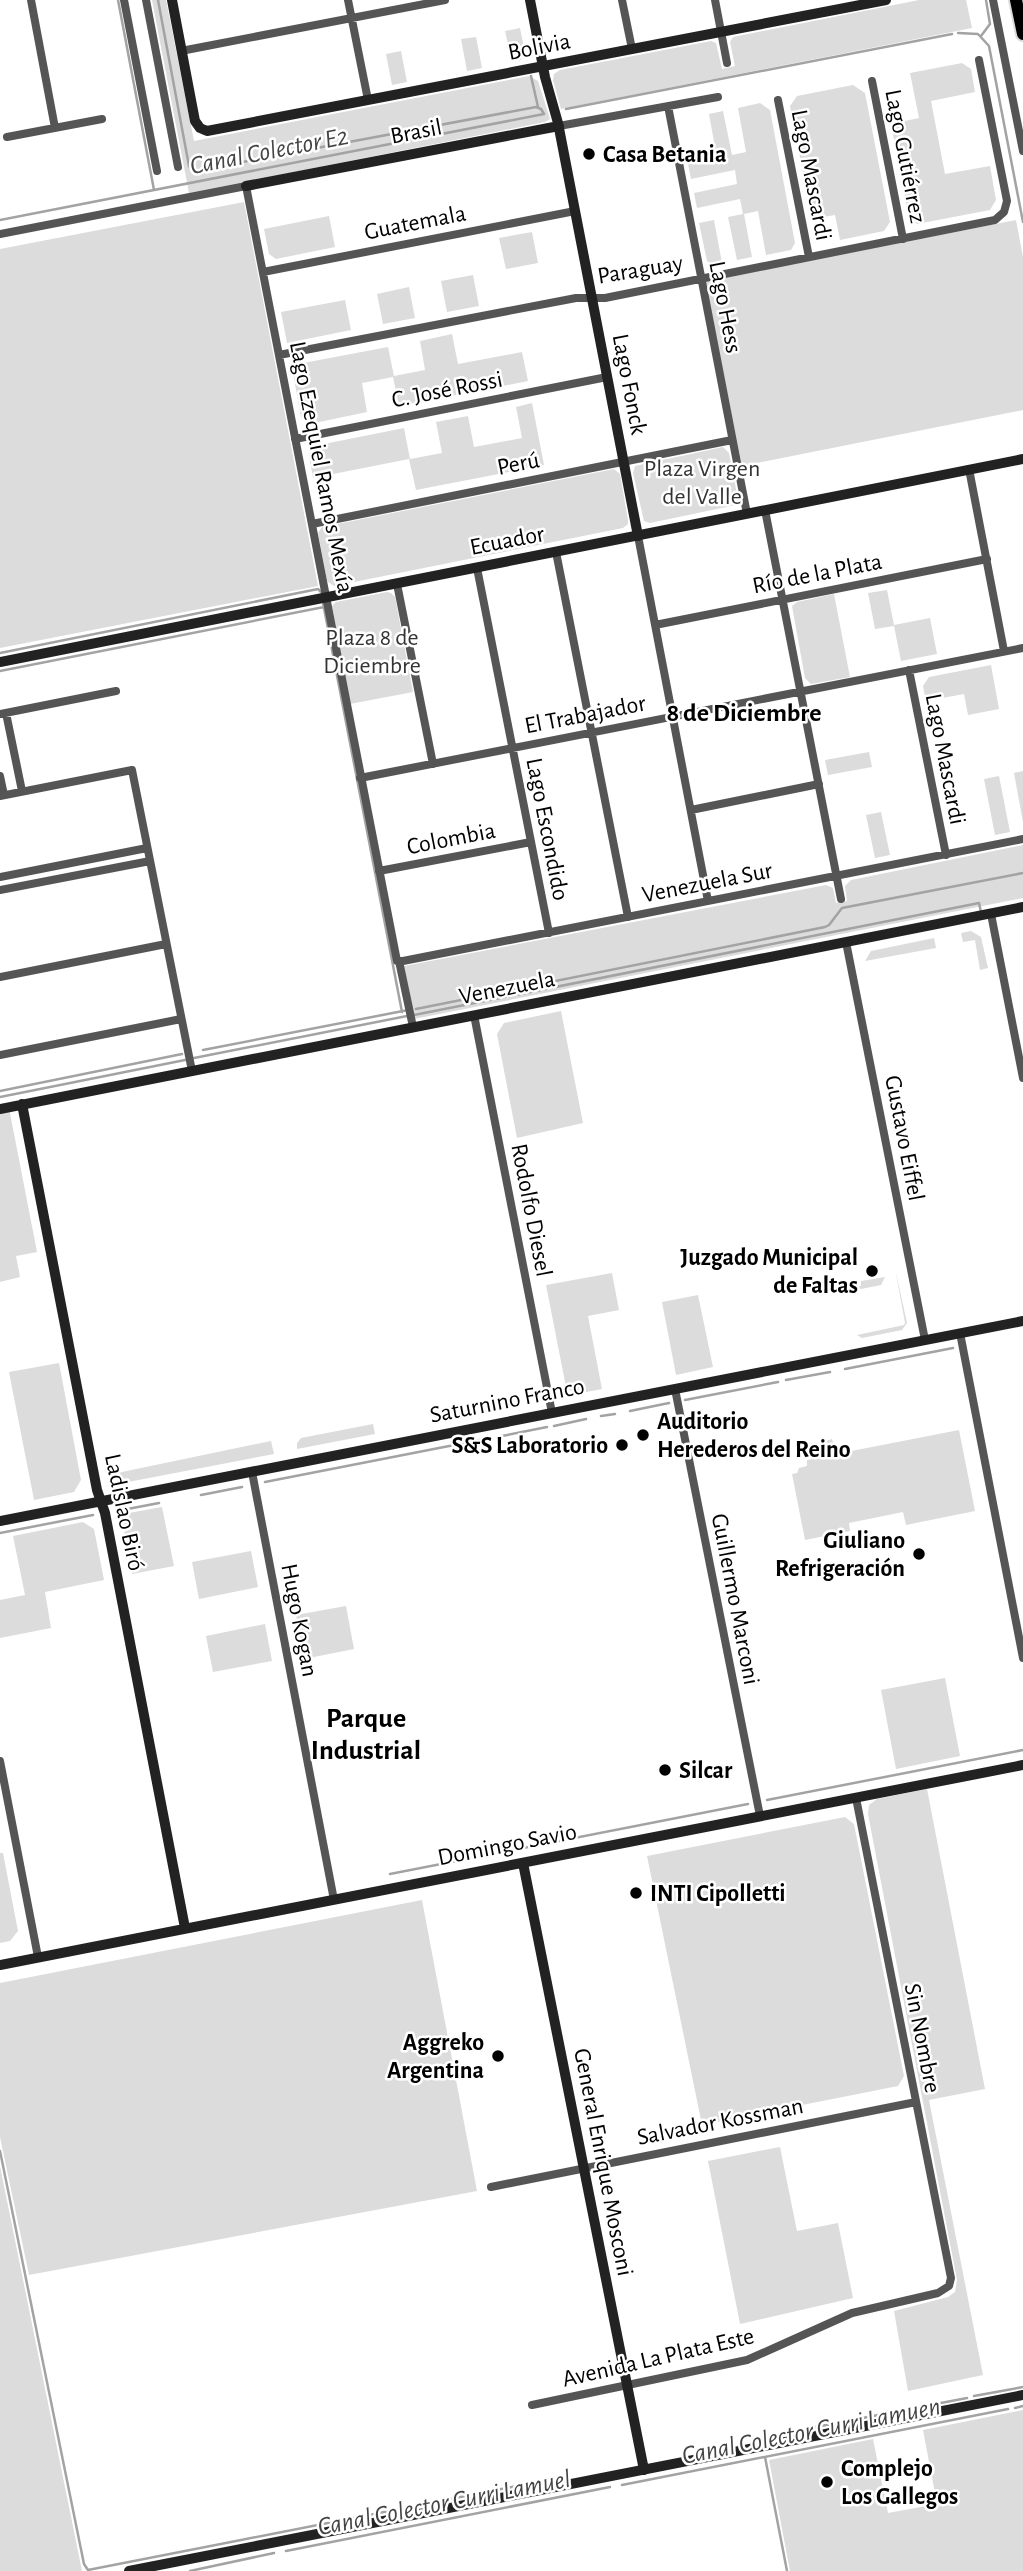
<svg xmlns="http://www.w3.org/2000/svg" width="1023" height="2571" font-family="'Alegreya Sans',sans-serif">
	<rect width="100%" height="100%" fill="#fff"/>
	<path fill="#dcdcdc" d="M152,0H166L194,141L529,76L538,81L550,119L545,122L189,193Z
		M919,0H966L972,28L561,109L553,80L554,74L560,70L711,41L716,43L722,69L735,66L730,42L733,37Z
		M520,28L525,53L521,60L512,62L505,31Z
		M476,37L482,68L467,71L461,39Z
		M401,51L407,82L392,85L386,54Z
		M962,63L971,69L975,92L931,101L945,174L990,166L996,200L990,210L917,224L909,218L891,124L919,118L910,73Z
		M853,85L865,93L890,222L884,231L840,240L835,215L812,219L790,106L797,96Z
		M760,103L770,110L795,243L791,250L766,255L758,211L744,214L752,257L737,260L728,217L743,214L740,199L697,208L694,193L737,184L735,170L691,179L688,164L717,158L709,114L723,111L732,155L746,152L738,108Z
		M244,202L318,586L0,648V249Z
		M329,216L335,247L276,259L269,254L264,229Z
		M714,220L722,263L713,265L707,261L699,223Z
		M1016,220L1023,257V410L742,466L705,281Z
		M532,232L538,263L506,269L499,238Z
		M473,275L479,306L447,312L441,281Z
		M409,287L415,318L383,324L377,294Z
		M345,300L351,330L287,343L281,312Z
		M452,334L458,364L522,352L528,381L399,406L393,377L362,383L367,412L310,424L301,417L293,373L298,364L388,347L394,376L425,370L420,341Z
		M532,403L544,465L416,490L409,459L313,478L309,455L314,446L404,428L410,459L442,453L436,422L468,416L474,447L522,438L516,407Z
		M723,447L729,453L738,499L736,505L650,523L644,521L633,473L635,466Z
		M614,469L620,474L628,520V524L623,528L334,586L327,581L318,533L322,527Z
		M887,590L894,625L930,618L937,654L901,661L894,626L875,629L868,593Z
		M387,592L391,593L395,597L413,692L350,704L332,606L336,602Z
		M834,594L850,677L811,684L805,678L792,606L797,602Z
		M991,665L999,709L968,715L964,694L926,701L923,686L929,677Z
		M869,752L872,767L828,775L825,760Z
		M1023,771V822L1014,773Z
		M999,776L1010,832L995,835L984,779Z
		M881,812L890,855L875,858L866,815Z
		M1023,845V898L409,1020L399,967L826,885L833,888L836,903L847,901L845,886L851,880Z
		M971,931L981,937L988,968L980,970L975,940L963,942L961,933Z
		M934,938L936,948L865,961L871,951Z
		M561,1011L583,1123L517,1138L497,1034L504,1023Z
		M9,1108L37,1252L16,1256L20,1277L0,1282V1110Z
		M895,1268L907,1323L902,1330L862,1338L857,1335L904,1325L905,1323Z
		M612,1273L619,1310L588,1316L602,1389L576,1394L566,1387L546,1285Z
		M885,1277L881,1285L841,1293L836,1292L832,1287L843,1285L845,1289L861,1286V1281Z
		M698,1295L713,1367L676,1375L662,1302Z
		M59,1363L81,1480L74,1492L34,1500L9,1372Z
		M373,1424L375,1434L297,1449V1443L301,1438Z
		M959,1430L975,1511L906,1525L903,1512L849,1523L850,1531L805,1540L792,1474L797,1473L799,1468L807,1466V1460L829,1456L826,1441L832,1439L836,1454Z
		M271,1441L274,1454L128,1482L117,1473Z
		M162,1507L174,1566L132,1574L123,1524L129,1513Z
		M83,1522L94,1529L104,1580L45,1592L51,1628L0,1638V1600L25,1595L13,1536Z
		M251,1551L258,1587L199,1599L192,1562Z
		M346,1606L354,1649L304,1659L296,1615Z
		M265,1624L272,1661L213,1672L206,1636Z
		M945,1678L960,1756L896,1769L881,1690Z
		M927,1789L985,2089L929,2100L983,2375L908,2391L894,2311L948,2297L955,2292L957,2280L868,1814L869,1805L877,1799Z
		M845,1817L854,1824L904,2076L898,2086L702,2125L647,1856Z
		M0,1853H3L18,1931L10,1941L0,1943Z
		M422,1900L477,2191L29,2275L0,2137V1983Z
		M780,2147L797,2231L838,2223L853,2298L740,2324L708,2161Z
		M0,2166L82,2571H0Z
		M1023,2410V2571H790L769,2460L873,2439L888,2513L937,2504L923,2430Z"/>
	<g fill="none" stroke-linecap="round" stroke-linejoin="round">
		<path stroke="#a3a3a3" stroke-width="2.5" d="M118,0L154,190
			M158,0L189,166L194,171L536,107L541,109L544,114
			M958,33L978,34L989,46L1023,222
			M981,36L990,24L986,0
			M531,76L538,107
			M566,109L952,34
			M0,220L544,114
			M323,603L402,1012
			M0,653L318,589L321,592
			M0,671L324,607
			M416,1009L825,927L829,925L842,908L1023,873
			M414,1015L979,903L981,912
			M203,1050L408,1010
			M194,1058L407,1016
			M0,1091L182,1054
			M0,1097L185,1060
			M845,1369L953,1348
			M786,1380L830,1372
			M685,1400L778,1382
			M630,1411L669,1403
			M601,1416L615,1414
			M554,1426L586,1419
			M497,1437L547,1427
			M265,1482L485,1439
			M201,1495L242,1487
			M117,1511L159,1503
			M0,1533L93,1515
			M767,1800L1023,1750
			M390,1874L748,1804
			M0,2151L84,2564L88,2570L537,2482
			M974,2396L1023,2387
			M1015,2408L1023,2406
			M774,2435L967,2398
			M765,2457L787,2571
			M622,2485L1008,2409
			M286,2551L610,2487
			M190,2571L274,2553"/>
		<g stroke="#dbdbdb" stroke-width="16">
			<path id="primary" d="M1016,0L1023,34"/>
		</g>
		<path stroke="#555" stroke-width="8" d="M31,0L55,128
			M124,0L157,171
			M146,0L178,167
			M348,0L368,100
			M622,0L632,49
			M715,0L727,63
			M993,0L1023,151
			M181,51L445,0
			M872,81L903,239
			M778,100L809,257
			M668,106L747,514
			M559,126L718,97
			M7,137L102,119
			M0,234L246,186L397,961H403L1023,839
			M263,272L575,211
			M279,355L576,298H605L995,220L1004,212L1007,201L979,60
			M295,439L607,377
			M969,469L1004,651
			M765,510L841,899
			M312,524L732,440
			M638,536L708,901
			M556,552L628,917
			M477,568L549,933
			M397,584L433,764
			M655,625L987,559
			M909,670L946,855
			M6,713L22,791
			M0,714L116,691
			M0,776L4,795
			M360,778L1023,648
			M0,796L132,770L192,1071
			M691,810L819,784
			M379,871L531,842
			M0,877L147,848
			M0,890L150,861
			M991,914L1023,1078
			M846,942L925,1340
			M399,961L413,1027
			M0,977L166,944
			M474,1015L552,1413
			M0,1055L181,1019
			M960,1333L1023,1658
			M675,1389L760,1816
			M252,1472L334,1900
			M0,1761L38,1957
			M491,2187L916,2102
			M532,2405L747,2360L852,2313L938,2293L949,2286L951,2278L856,1798"/>
		<path stroke="#222" stroke-width="10" d="M172,0L195,121L200,128L207,131L886,0
			M530,0L545,77L558,123L638,536
			M246,186L559,126
			M0,662L1023,459
			M22,1104L97,1490L105,1513L185,1928
			M0,1109L1023,907
			M0,1521L1023,1321
			M523,1863L644,2470
			M0,1965L1023,1765
			M129,2571L1023,2395"/>
		<use href="#primary" stroke="#000" stroke-width="12"/>
	</g>
	<g fill="#000" stroke="#fff" stroke-width="2.5">
		<circle cx="589" cy="154" r="7"/>
		<circle cx="872" cy="1271" r="7"/>
		<circle cx="643" cy="1435" r="7"/>
		<circle cx="622" cy="1445" r="7"/>
		<circle cx="919" cy="1554" r="7"/>
		<circle cx="665" cy="1770" r="7"/>
		<circle cx="636" cy="1893" r="7"/>
		<circle cx="498" cy="2056" r="7"/>
		<circle cx="827" cy="2482" r="7"/>
	</g>
	<g text-anchor="middle" stroke-width="5" stroke-linejoin="round" paint-order="stroke">
		<g font-size="24" fill="#000" stroke="#fff">
			<text transform="translate(539 46) rotate(-11)" y="8">Bolivia</text>
			<text transform="translate(416 131) rotate(-11)" y="8">Brasil</text>
			<text transform="translate(906 156) rotate(79)" y="8">Lago Gutiérrez</text>
			<text transform="translate(812 175) rotate(79)" y="8">Lago Mascardi</text>
			<text transform="translate(415 222) rotate(-11)" y="8">Guatemala</text>
			<text transform="translate(640 269) rotate(-9)" y="8">Paraguay</text>
			<text transform="translate(726 307) rotate(79)" y="8">Lago Hess</text>
			<text transform="translate(630 384) rotate(79)" y="8">Lago Fonck</text>
			<text transform="translate(447 389) rotate(-11)" y="8">C. José Rossi</text>
			<text transform="translate(518 463) rotate(-11)" y="8">Perú</text>
			<text transform="translate(322 467) rotate(79)" y="8">Lago Ezequiel Ramos Mexía</text>
			<text transform="translate(507 540) rotate(-11)" y="8">Ecuador</text>
			<text transform="translate(817 573) rotate(-11)" y="8">Río de la Plata</text>
			<text transform="translate(585 714) rotate(-11)" y="8">El Trabajador</text>
			<text transform="translate(946 759) rotate(79)" y="8">Lago Mascardi</text>
			<text transform="translate(548 829) rotate(79)" y="8">Lago Escondido</text>
			<text transform="translate(451 838) rotate(-11)" y="8">Colombia</text>
			<text transform="translate(707 882) rotate(-11)" y="8">Venezuela Sur</text>
			<text transform="translate(507 987) rotate(-11)" y="8">Venezuela</text>
			<text transform="translate(905 1138) rotate(79)" y="8">Gustavo Eiffel</text>
			<text transform="translate(532 1210) rotate(79)" y="8">Rodolfo Diesel</text>
			<text transform="translate(507 1400) rotate(-11)" y="8">Saturnino Franco</text>
			<text transform="translate(125 1512) rotate(78)" y="8">Ladislao Biró</text>
			<text transform="translate(736 1599) rotate(79)" y="8">Guillermo Marconi</text>
			<text transform="translate(300 1620) rotate(79)" y="8">Hugo Kogan</text>
			<text transform="translate(507 1844) rotate(-11)" y="8">Domingo Savio</text>
			<text transform="translate(923 2038) rotate(79)" y="8">Sin Nombre</text>
			<text transform="translate(720 2121) rotate(-11)" y="8">Salvador Kossman</text>
			<text transform="translate(604 2162) rotate(79)" y="8">General Enrique Mosconi</text>
			<text transform="translate(658 2357) rotate(-13)" y="8">Avenida La Plata Este</text>
		</g>
		<g font-size="24" font-weight="bold" fill="#000" stroke="#fff" text-anchor="start">
			<text x="603" y="162">Casa Betania</text>
			<text x="858" y="1265" text-anchor="end">Juzgado Municipal<tspan x="858" dy="28">de Faltas</tspan></text>
			<text x="657" y="1429">Auditorio<tspan x="657" dy="28">Herederos del Reino</tspan></text>
			<text x="608" y="1453" text-anchor="end">S&amp;S Laboratorio</text>
			<text x="905" y="1548" text-anchor="end">Giuliano<tspan x="905" dy="28">Refrigeración</tspan></text>
			<text x="679" y="1778">Silcar</text>
			<text x="650" y="1901">INTI Cipolletti</text>
			<text x="484" y="2050" text-anchor="end">Aggreko<tspan x="484" dy="28">Argentina</tspan></text>
			<text x="841" y="2476">Complejo<tspan x="841" dy="28">Los Gallegos</tspan></text>
		</g>
		<g font-size="24" fill="#333" stroke="#fff">
			<text x="702" y="476">Plaza Virgen<tspan x="702" dy="28">del Valle</tspan></text>
			<text x="372" y="645">Plaza 8 de<tspan x="372" dy="28">Diciembre</tspan></text>
		</g>
		<g font-size="26" font-style="italic" fill="#444" stroke="#fff">
			<text transform="translate(269 150) rotate(-11)" y="9">Canal Colector E2</text>
			<text transform="translate(811 2430) rotate(-11)" y="9">Canal Colector Curri Lamuen</text>
			<text transform="translate(444 2502) rotate(-11)" y="9">Canal Colector Curri Lamuel</text>
		</g>
		<g font-size="26" font-weight="bold" fill="#000" stroke="#fff">
			<text x="744" y="721">8 de Diciembre</text>
		</g>
		<g font-size="28" font-weight="bold" fill="#000" stroke="#fff">
			<text x="366" y="1727">Parque<tspan x="366" dy="32">Industrial</tspan></text>
		</g>
	</g>
</svg>
